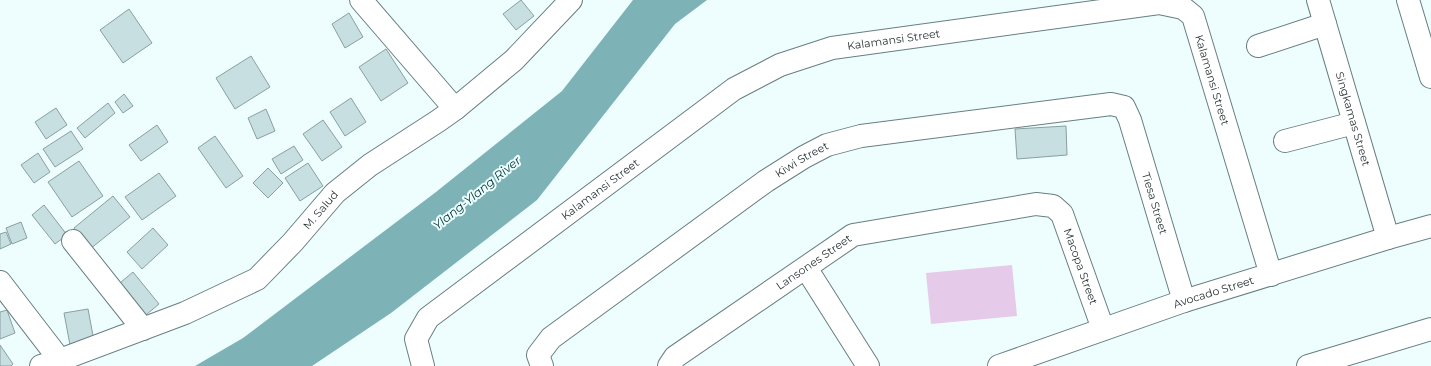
<svg xmlns="http://www.w3.org/2000/svg" width="1431" height="366" font-family="Montserrat,sans-serif">
	<rect width="100%" height="100%" fill="#eefefe"/>
	<path fill="#e5cae9" d="M1012,265L1017,316L931,324L926,273Z"/>
	<path fill="#7db3b6" d="M633,0H707L675,24L537,200L391,313L312,366H195L243,338L436,192L562,91Z"/>
	<path fill="#c7dfe1" stroke="#88a0a1" d="M521,0L534,16L516,30L503,14Z
		M129,9L152,43L123,63L100,30Z
		M349,13L363,37L345,48L332,24Z
		M386,49L408,83L381,101L359,67Z
		M251,56L270,87L235,109L216,78Z
		M124,94L133,106L123,113L115,102Z
		M351,98L366,122L345,136L330,112Z
		M108,103L115,113L85,138L77,128Z
		M56,108L67,125L46,139L35,122Z
		M266,109L275,131L257,139L248,118Z
		M323,120L342,147L322,161L303,134Z
		M157,125L168,142L141,161L129,145Z
		M1066,126L1067,155L1017,159L1015,129Z
		M71,131L83,149L55,167L43,149Z
		M215,136L243,176L226,188L198,148Z
		M294,146L303,160L281,174L272,159Z
		M38,153L50,172L34,183L21,165Z
		M79,161L103,196L72,217L48,182Z
		M308,163L323,186L300,201L285,178Z
		M268,168L283,183L268,198L253,183Z
		M159,173L176,196L142,220L125,197Z
		M113,196L130,217L90,249L74,228Z
		M44,205L67,235L55,244L32,215Z
		M21,222L27,238L12,244L6,228Z
		M153,228L168,245L142,269L127,252Z
		M6,232L11,244L0,249V234Z
		M133,272L159,304L140,320L114,288Z
		M88,309L94,341L70,345L64,313Z
		M7,310L15,333L0,339V312Z
		M0,345L13,364L11,366H0Z"/>
	<g fill="none" stroke-linecap="round" stroke-linejoin="round">
		<g stroke="#687f80" stroke-width="24">
			<g id="minor">
				<path d="M361,0L455,109"/>
				<path id="s1" d="M1318,0L1388,238"/>
				<path d="M1408,0L1431,77"/>
				<path d="M1258,46L1325,24"/>
				<path d="M1285,141L1354,123"/>
				<path d="M73,241L143,329"/>
				<path d="M806,268L868,366"/>
				<path d="M0,282L60,360"/>
				<path id="s2" d="M41,366L60,360L185,313L257,279L293,242L335,193L370,165L438,121L455,109L514,60L571,0"/>
				<path id="s3" d="M423,366L416,339L428,318L734,89L780,65L832,48L1159,3L1183,8L1193,16L1271,275"/>
				<path id="s4" d="M542,366L538,355L551,338L766,181L804,157L827,145L861,136L1111,104L1124,107L1130,120L1184,301"/>
				<path id="s5" d="M669,366L675,357L853,235L1036,204L1053,206L1062,214L1103,329"/>
				<path id="s6" d="M999,366L1184,301L1388,238L1431,226"/>
				<path d="M1308,366L1431,329"/>
			</g>
		</g>
		<use href="#minor" stroke="#fff" stroke-width="22"/>
	</g>
	<g text-anchor="middle" stroke-width="4" stroke-linejoin="round" paint-order="stroke">
		<g font-size="11" fill="#2c3536" stroke="#eefefe">
			<text dy="4" stroke="none"><textPath href="#s3" startOffset="603">Kalamansi Street</textPath></text>
			<text dy="4" stroke="none"><textPath href="#s3" startOffset="975">Kalamansi Street</textPath></text>
			<text dy="4" stroke="none"><textPath href="#s1" startOffset="124">Singkamas Street</textPath></text>
			<text dy="4" stroke="none"><textPath href="#s4" startOffset="341">Kiwi Street</textPath></text>
			<text dy="4" stroke="none"><textPath href="#s3" startOffset="267">Kalamansi Street</textPath></text>
			<text dy="4" stroke="none"><textPath href="#s4" startOffset="772">Tiesa Street</textPath></text>
			<text dy="4" stroke="none"><textPath href="#s2" startOffset="327">M. Salud</textPath></text>
			<text dy="4" stroke="none"><textPath href="#s5" startOffset="179">Lansones Street</textPath></text>
			<text dy="4" stroke="none"><textPath href="#s5" startOffset="497">Macopa Street</textPath></text>
			<text dy="4" stroke="none"><textPath href="#s6" startOffset="227">Avocado Street</textPath></text>
		</g>
		<g font-size="12" font-style="italic" fill="#00373a" stroke="#eefefe">
			<text transform="translate(477 193) rotate(-39)" y="4">Ylang-Ylang River</text>
		</g>
	</g>
</svg>
